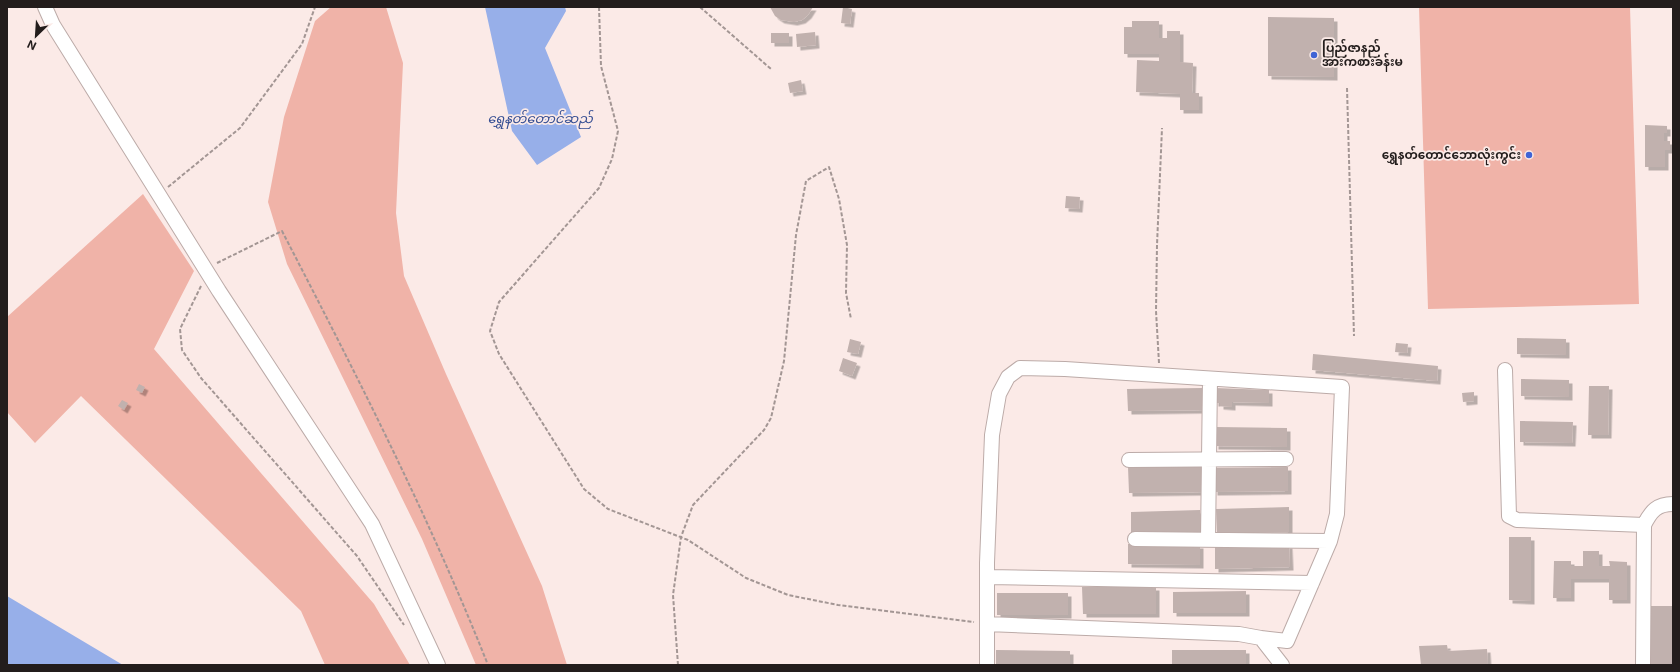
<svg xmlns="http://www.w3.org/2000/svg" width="1680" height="672" font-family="Inter,'Noto Sans Myanmar',sans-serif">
	<defs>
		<filter id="shadow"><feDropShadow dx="3.5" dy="3.5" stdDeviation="0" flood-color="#0004"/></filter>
	</defs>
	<rect width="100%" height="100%" fill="#fbeae7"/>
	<path fill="#f0b3a8" d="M331,7H386L403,63L396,213L404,276L446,374L542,586L567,665H476L422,539L287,264L268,202L284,117L315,21Z
		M1419,7H1630L1639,304L1428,309Z
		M143,194L194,271L154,349L374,604L410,665H325L301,611L81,396L35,443L7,412V317Z"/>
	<path fill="#97afe9" d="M485,7H565L566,11L545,48L581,137L537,165L512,131Z
		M7,596L123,665H7Z"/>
	<path fill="#c1b1ae" filter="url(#shadow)" d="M770,7H813L808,15L802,20L794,22L781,20L775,16Z
		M843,7L852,9L850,24L841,23Z
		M1268,17L1334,18V77L1268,76Z
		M1132,21H1159V38H1167V31H1180V62L1193,63L1192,93H1199V110H1180V94L1136,92L1137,60L1159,61V54H1124V27H1132Z
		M815,32L816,45L797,47L796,34Z
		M771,33H789V43H771Z
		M801,80L803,91L790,93L788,83Z
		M1645,125L1667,126V133H1664V141H1670V150H1665V167H1645Z
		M1066,196L1080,197L1079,209L1065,208Z
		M1517,338L1566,339V355L1517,354Z
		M850,339L861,342L858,354L847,352Z
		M1396,343L1408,344L1407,353L1395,352Z
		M1313,354L1438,366L1437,381L1312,370Z
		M843,358L857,363L852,376L839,371Z
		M1521,379L1569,380V397L1521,396Z
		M139,384L145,387L142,393L136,390Z
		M1589,386H1609L1608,435H1588Z
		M1202,388L1203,410L1128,411L1127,389Z
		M1215,388L1269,390V403L1232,402V407L1220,406V403H1215Z
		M1474,392V401L1463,402L1462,393Z
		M122,400L128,403L124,410L118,406Z
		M1520,421L1573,422L1572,443L1520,442Z
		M1215,427L1287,428V447L1215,446Z
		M1201,466L1202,492L1129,493L1128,467Z
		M1288,467V491L1214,492V468Z
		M1289,507V532L1217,534L1216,509Z
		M1200,510L1201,533L1131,535V512Z
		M1509,537H1531V601L1509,600Z
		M1128,544L1200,545V565L1128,564Z
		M1289,545L1290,567L1215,569V547Z
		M1583,551H1599V566H1610L1609,561L1627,562V600H1609V579H1571V598H1553L1554,561H1571V566H1583Z
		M1082,587H1156V614H1083Z
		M1246,591V613H1173V592Z
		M997,593H1068V615H997Z
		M1650,606H1673V665H1650Z
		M1447,645L1448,651L1487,649L1488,665H1421L1419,646Z
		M996,650L1070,651V665H996Z
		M1172,650H1246V665H1172Z"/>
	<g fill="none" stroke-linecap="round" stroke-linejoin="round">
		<g stroke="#bcaba8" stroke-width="16">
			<path id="minor" d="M45,7L53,25L219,291L372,524L438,665
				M1505,370L1509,516L1517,520L1644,525
				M1129,460L1286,459
				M1135,539L1330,541
				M1208,540L1210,379
				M987,577L1312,583
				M987,624L1239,634L1261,638L1282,665
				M987,665V563L992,435L999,394L1008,377L1020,368L1065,369L1342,387L1337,514L1330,541L1287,641L1261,638
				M1643,665L1644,525C1651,511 1657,504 1673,504"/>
		</g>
		<path stroke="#a39694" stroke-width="2" stroke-dasharray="4 2" stroke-linecap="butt" d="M599,7L601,66L618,131L612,159L599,188L499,302L490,331L499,354L584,489L608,509L688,540L746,578L788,595L838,605L974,622
			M700,7L771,69
			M1347,88L1354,336
			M168,187L240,128L302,44L315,7
			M217,263L282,231C356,374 428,514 488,665
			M201,286L180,329L182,350L201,378L357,556L404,625
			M1159,363L1156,311L1157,245L1162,128
			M678,665L673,595L681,537L693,505L764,430L771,418L784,361L796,235L806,181L829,167L839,199L847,245L846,293L851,319"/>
		<use href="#minor" stroke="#fff" stroke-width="14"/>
	</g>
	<g fill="#3f63d5" stroke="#fbeae7" stroke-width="1.5">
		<circle cx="1314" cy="55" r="4"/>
		<circle cx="1529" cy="155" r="4"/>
	</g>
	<g text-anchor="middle" stroke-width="3.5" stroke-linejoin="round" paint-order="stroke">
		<g font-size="12" font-weight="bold" fill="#231d1c" stroke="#fbeae7" text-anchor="start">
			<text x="1322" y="52">ပြည်ဇာနည်<tspan x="1322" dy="14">အားကစားခန်းမ</tspan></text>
			<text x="1521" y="159" text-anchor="end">ရွှေနတ်တောင်ဘောလုံးကွင်း</text>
		</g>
		<g font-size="13" font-style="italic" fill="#344d92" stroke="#fbeae7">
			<text x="540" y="123">ရွှေနတ်တောင်ဆည်</text>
		</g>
	</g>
	<rect width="1680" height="672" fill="none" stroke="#231d1c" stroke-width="16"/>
	<g transform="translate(36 36) rotate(205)" stroke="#fbeae7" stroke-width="3" paint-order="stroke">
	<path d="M0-3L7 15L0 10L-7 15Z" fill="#231d1c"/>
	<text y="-6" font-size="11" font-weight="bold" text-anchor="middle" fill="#231d1c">N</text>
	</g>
</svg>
